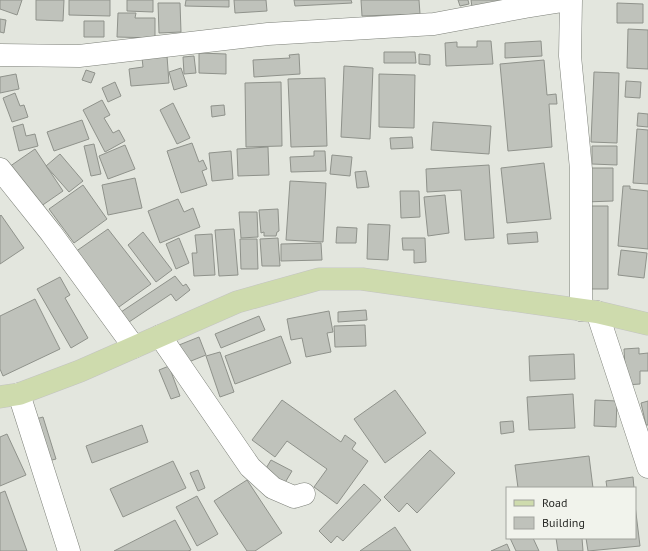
<svg xmlns="http://www.w3.org/2000/svg" width="648" height="551" font-family="'PT Sans',sans-serif">
	<rect width="100%" height="100%" fill="#e3e6de"/>
	<path fill="#bfc2bb" stroke="#8f928b" d="M0,0H22L17,15L0,9Z
		M36,0H64L63,21L36,20Z
		M69,0H110V16L69,15Z
		M127,0H153V12L127,11Z
		M186,0H229V7L185,6Z
		M234,0H266L267,11L235,13Z
		M294,0H351L352,3L295,6Z
		M361,0H419L420,14L362,16Z
		M458,0H468L469,4L460,6Z
		M471,0H526L472,7Z
		M158,3H180L181,32L159,33Z
		M617,3L643,4V23H617Z
		M118,13H136L135,18H155V38L117,37Z
		M0,19L6,20L4,33L0,32Z
		M84,21H104V37H84Z
		M628,29L648,30V69L627,68Z
		M477,41H491L493,64L446,66L445,43L457,42V47H477Z
		M541,41L542,56L505,58V43Z
		M384,52H415L416,63H384Z
		M199,53L226,54V74L199,73Z
		M299,54L300,74L254,77L253,60L290,58L289,55Z
		M419,54L430,55V65L419,64Z
		M167,56L169,83L131,86L129,69L143,67L142,58Z
		M194,56L196,73L184,74L183,57Z
		M544,60L547,95L556,94L557,104H549L552,147L508,151L500,64Z
		M344,66L373,68L370,139L341,137Z
		M181,68L187,86L174,90L169,72Z
		M86,70L95,73L91,83L82,80Z
		M594,72L619,73L617,143L591,142Z
		M16,74L19,89L0,93V77Z
		M379,74L415,75L414,128L379,127Z
		M325,78L327,146L291,147L288,79Z
		M626,81L641,82L640,98L625,97Z
		M115,82L121,96L108,102L102,88Z
		M281,82L282,146L246,147L245,83Z
		M15,93L20,106L24,105L28,117L12,122L3,98Z
		M102,100L110,115L104,118L113,133L119,130L125,141L105,152L83,110Z
		M173,103L190,138L177,144L160,110Z
		M224,105L225,115L212,117L211,106Z
		M638,113L648,114V127L637,126Z
		M82,120L89,139L54,151L47,132Z
		M433,122L491,126L489,154L431,150Z
		M23,124L26,136L35,134L38,146L19,151L13,127Z
		M637,129L648,130V184L633,183Z
		M412,137L413,148L391,149L390,138Z
		M192,143L199,162L203,160L207,169L202,171L207,185L181,193L167,151Z
		M94,144L101,174L91,176L84,146Z
		M125,145L135,169L108,179L99,156Z
		M592,146H617V165L592,164Z
		M268,147L269,175L238,176L237,149Z
		M35,149L63,191L34,211L6,169Z
		M231,151L233,179L212,181L209,153Z
		M314,151H325L326,171L291,172L290,157L314,156Z
		M60,154L83,181L69,192L46,166Z
		M332,155L352,157L350,176L330,174Z
		M544,163L551,219L507,223L501,168Z
		M489,165L494,238L465,240L461,190L427,192L426,169Z
		M584,168H613V201L585,202Z
		M366,171L369,187L357,188L355,172Z
		M135,178L142,208L108,215L102,185Z
		M290,181L326,183L323,242L286,240Z
		M83,185L107,219L74,243L49,209Z
		M623,186H630V189L648,191V249L618,246Z
		M400,191H419L420,217L401,218Z
		M445,195L449,233L428,236L424,197Z
		M178,199L184,212L193,208L200,227L160,243L148,211Z
		M588,206H608V289H588Z
		M278,209L279,231L277,232L276,236H264V232L261,233L259,210Z
		M239,212H257L258,237L241,238Z
		M1,215L24,248L0,264V216Z
		M368,224L390,225L388,260L367,259Z
		M337,227L357,228L356,243H336Z
		M108,229L151,284L112,312L75,252Z
		M234,229L238,275L219,276L215,230Z
		M143,232L172,270L156,282L128,245Z
		M537,232L538,242L508,244L507,234Z
		M212,234L215,275L194,276L192,253H197L195,235Z
		M179,238L189,263L176,269L166,244Z
		M278,238L280,266H262L260,239Z
		M402,238H425L426,262L414,263V250H403Z
		M240,239H257L258,269H241Z
		M321,243L322,260L281,261V244Z
		M621,250L647,253L644,278L618,275Z
		M175,276L183,286L186,284L190,290L176,301L171,294L123,326L115,316Z
		M60,277L70,295L65,298L88,338L71,348L37,289Z
		M35,299L60,349L3,376L0,369V316Z
		M366,310L367,320L338,322V312Z
		M329,311L333,332L327,333L331,352L306,357L302,338L291,340L287,319Z
		M259,316L265,330L221,348L215,334Z
		M365,325L366,346L335,347L334,326Z
		M281,336L291,363L235,384L225,356Z
		M199,337L206,355L181,365L174,347Z
		M639,348V354L648,353V371H640V384L626,385L624,349Z
		M220,352L234,392L220,397L206,356Z
		M574,354L575,379L530,381L529,356Z
		M169,366L180,396L171,399L159,370Z
		M395,390L426,433L385,463L354,419Z
		M573,394L575,428L529,430L527,397Z
		M282,400L341,442L345,435L356,443L352,449L368,461L337,504L314,487L327,469L287,441L275,457L252,440Z
		M595,400L617,401L616,427L594,426Z
		M648,401V425H646L641,403Z
		M43,417L56,459L44,462L32,420Z
		M513,421L514,432L501,434L500,422Z
		M142,425L148,442L92,463L86,446Z
		M7,434L26,475L0,486V437Z
		M430,450L455,473L417,513L407,503L399,512L384,497Z
		M589,456L593,488H518L515,465Z
		M271,460L292,471L283,486L262,475Z
		M173,461L186,488L123,517L110,489Z
		M198,470L205,488L198,491L190,473Z
		M633,477L634,488H607L606,481Z
		M247,480L282,533L255,551H247L214,501Z
		M364,484L381,500L343,541L337,536L331,543L319,531Z
		M5,491L27,551H0V493Z
		M197,496L218,534L197,546L176,507Z
		M635,505L640,546L588,551L586,538H635Z
		M175,520L191,550L188,551H114Z
		M395,527L411,551H360Z
		M510,538H533L539,551H516Z
		M556,538H582L583,551H558Z
		M507,544L510,551H491Z"/>
	<g fill="none" stroke-linecap="round" stroke-linejoin="round">
		<g stroke="#7d8079" stroke-width="23">
			<path id="minor" d="M571,0L570,56L581,169V310
				M0,55L79,56L268,34L434,24L525,7L569,0
				M0,169L51,233L134,347
				M597,312L648,467
				M160,336L250,467L273,488L294,497L304,494
				M19,394L69,551"/>
		</g>
		<g stroke="#c3c3c3" stroke-width="23">
			<path id="major" d="M0,397L19,394L80,371L237,302L319,279H362L597,312L648,324"/>
		</g>
		<use href="#minor" stroke="#fff" stroke-width="22"/>
		<use href="#major" stroke="#cedbad" stroke-width="22"/>
	</g>
	<rect x="506" y="487" width="130" height="52" fill="#f1f3ec" stroke="#a1a39d"/>
	<rect x="514" y="500" width="20" height="6" fill="#cedbad" stroke="#a1a39d"/>
	<text x="542" y="507" font-size="12" fill="#292a27">Road</text>
	<rect x="514" y="517" width="20" height="12" fill="#bfc2bb" stroke="#a1a39d"/>
	<text x="542" y="527" font-size="12" fill="#292a27">Building</text>
</svg>
